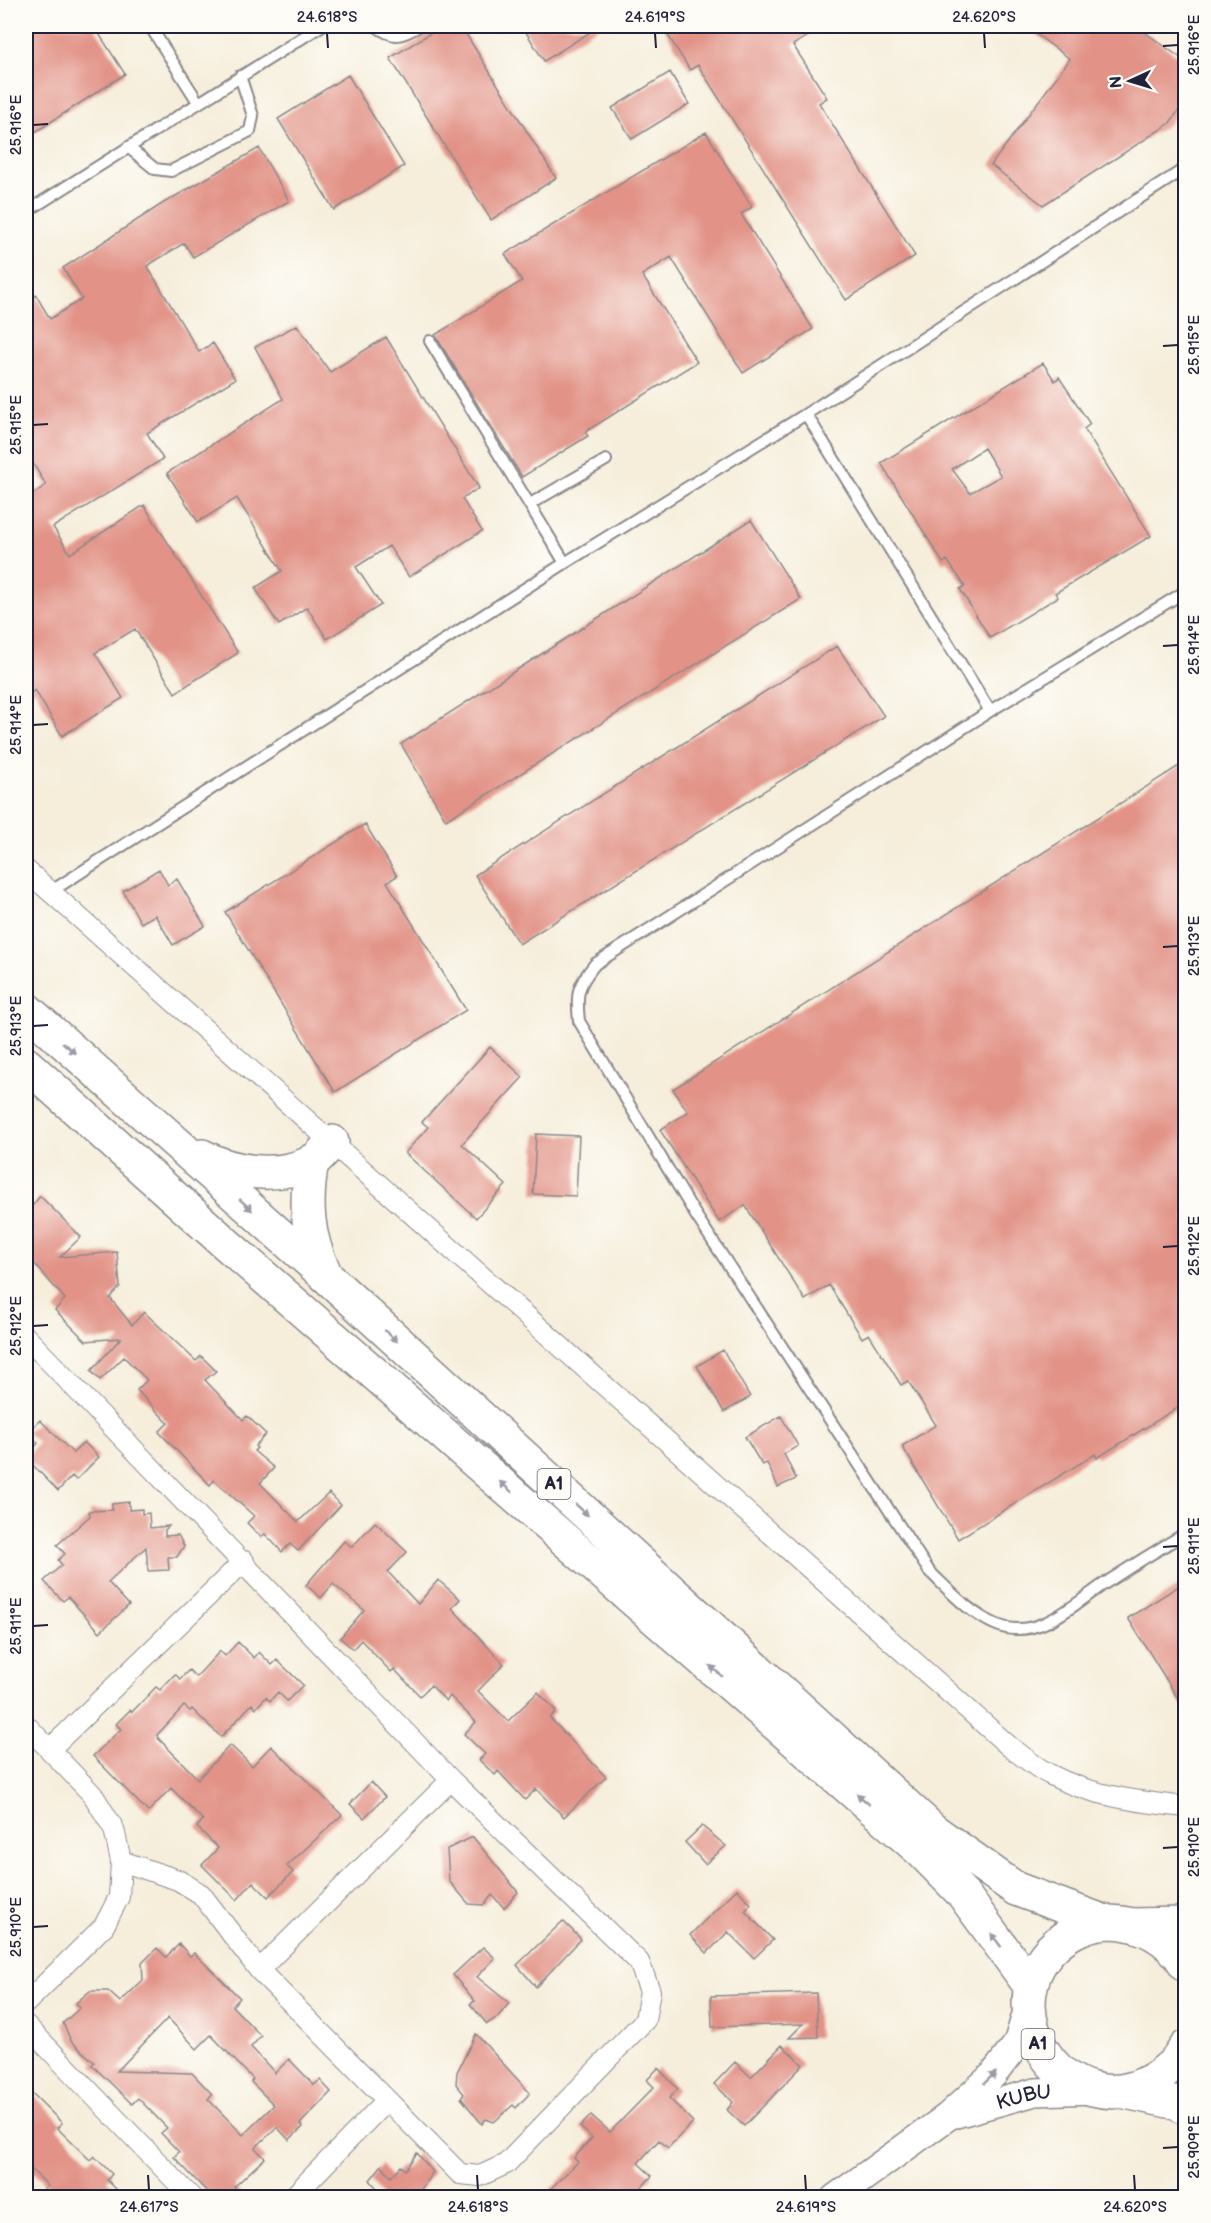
<svg xmlns="http://www.w3.org/2000/svg" width="1211" height="2223" font-family="'Balsamiq Sans',sans-serif">
	<rect width="100%" height="100%" fill="#fdfcf7"/>
	<filter id="ink" filterUnits="userSpaceOnUse"><feTurbulence type="fractalNoise" baseFrequency=".0167" numOctaves="2"/><feDisplacementMap in="SourceGraphic" scale="12" xChannelSelector="R" yChannelSelector="G"/><feConvolveMatrix kernelMatrix="1 2 1 2 8 2 1 2 1" color-interpolation-filters="sRGB"/></filter>
	<filter id="wash" filterUnits="userSpaceOnUse"><feTurbulence type="fractalNoise" baseFrequency=".008" numOctaves="4" result="noise"/><feDisplacementMap in="SourceGraphic" scale="24" xChannelSelector="R" yChannelSelector="G"/><feGaussianBlur stdDeviation="1.35" result="paint"/><feColorMatrix in="noise" values="0 0 0 0 0 0 0 0 0 0 0 0 0 0 0 0 0 1.4 0 .05"/><feComposite in="paint" operator="in"/></filter>
	<g filter="url(#wash)">
		<rect width="100%" height="100%" fill="#f6eedb"/>
		<g id="blocks">
			<path fill="#e29286" fill-rule="evenodd" d="M26,26H94L125,74L26,138Z
				M442,26H461L556,178L491,220L390,58Z
				M522,26H600L544,61Z
				M662,26H824L793,45L827,98L819,103L915,256L846,300L698,65L690,70Z
				M1025,26H1136L1185,61V102L1169,124L1043,205L991,165L1070,59Z
				M670,72L689,104L632,139L612,108Z
				M348,75L404,166L334,210L278,119Z
				M706,132L752,207L741,214L813,329L743,373L671,257L642,275L697,362L585,432L588,436L522,477L435,335L522,281L505,254Z
				M259,148L289,201L193,257L184,243L147,266L199,352L213,343L235,379L147,433L163,459L53,527L70,554L144,505L238,653L175,693L135,629L95,653L123,698L62,736L35,690L26,696V499L46,485L26,452V302L36,295L50,319L82,299L63,268L162,204Z
				M297,325L330,372L386,337L479,488L462,499L482,531L409,577L389,546L356,567L381,605L327,639L307,607L279,625L255,588L282,571L237,498L198,522L167,473L283,399L255,347Z
				M1043,363L1055,381L1059,377L1090,424L1084,429L1151,536L1055,593L1058,597L990,638L960,589L965,586L947,560L943,563L881,463ZM984,448L1001,476L970,493L952,469Z
				M751,520L801,599L446,820L401,744Z
				M837,646L884,716L519,944L475,875Z
				M1185,762V1403L1097,1458L1095,1454L958,1539L902,1446L936,1425L908,1381L901,1385L869,1334L862,1338L829,1285L805,1300L745,1205L719,1222L660,1130L688,1112L673,1089Z
				M365,824L397,876L387,882L466,1010L335,1092L225,912Z
				M159,869L168,885L177,879L205,926L173,945L155,915L141,923L123,891Z
				M490,1047L523,1077L462,1144L506,1185L476,1218L405,1153L428,1127L422,1122Z
				M536,1134L579,1136L576,1196L533,1194Z
				M40,1196L81,1237L60,1257L117,1252L120,1287L110,1298L132,1325L144,1312L196,1361L201,1356L216,1371L205,1380L243,1420L247,1416L266,1434L255,1446L257,1448L254,1451L274,1468L260,1483L298,1522L329,1493L341,1505L298,1551L290,1544L282,1552L265,1534L261,1537L247,1523L254,1516L214,1480L210,1485L159,1432L168,1423L137,1390L147,1380L124,1357L100,1380L91,1371L121,1338L86,1341L55,1310L65,1299L26,1254V1214Z
				M723,1350L750,1397L724,1412L697,1366Z
				M781,1416L798,1446L784,1454L796,1479L778,1487L767,1463L762,1465L745,1437Z
				M40,1420L73,1453L84,1442L99,1457L76,1480L72,1476L58,1491L26,1458L38,1443L27,1433Z
				M129,1502V1510L142,1509V1514L149,1513L150,1528L169,1526L165,1530V1536L178,1535L184,1546L177,1557H168L169,1570L148,1571L146,1547L108,1582L129,1605L100,1632L68,1597L63,1601L44,1581L62,1565L58,1560L65,1554L57,1545L90,1516L89,1511L112,1510V1504Z
				M375,1522L407,1552L388,1572L418,1604L438,1580L460,1599L452,1608L504,1664L478,1691L508,1721L538,1692L556,1711L550,1718L606,1777L564,1817L536,1789L525,1800L498,1771L495,1775L479,1760L485,1754L464,1734L476,1722L450,1696L446,1701L431,1685L420,1696L394,1669L391,1672L361,1640L353,1649L340,1638L364,1610L333,1584L321,1598L306,1585L344,1541L352,1547Z
				M1185,1582V1710L1128,1618Z
				M238,1642L254,1658L259,1652L272,1665L277,1660L303,1685L287,1701L278,1692L270,1701L266,1697L256,1708L252,1704L221,1737L192,1709L190,1711L184,1706L157,1735L158,1738L198,1779L230,1745L252,1766L271,1746L342,1815L287,1866L293,1872L268,1897L253,1882L237,1900L202,1865L218,1848L197,1827L203,1820L171,1788L148,1812L93,1756L121,1729L116,1724L130,1710L132,1712L156,1687L160,1690L175,1674L180,1679L189,1670L196,1677L220,1651L225,1656Z
				M371,1782L385,1797L364,1818L350,1804Z
				M702,1826L726,1846L705,1864L685,1842Z
				M473,1837L518,1892L504,1908L492,1895L484,1905L469,1904L449,1881L447,1849Z
				M737,1889L751,1904L745,1911L773,1940L754,1958L728,1932L707,1953L690,1935Z
				M563,1921L581,1939L536,1987L517,1965Z
				M179,1944L190,1956L194,1953L240,1998L232,2006L261,2036L251,2047L275,2073L289,2059L314,2085L320,2080L331,2092L300,2124L303,2127L289,2140L277,2127L255,2148L265,2158L234,2187L245,2198H213L174,2157L179,2152L161,2133L167,2128L138,2098L132,2104L92,2065L94,2062L71,2041L63,2023L80,2008L76,2003L90,1991H108L120,2002L143,1980L142,1963L157,1948L166,1957ZM168,2018L197,2049L211,2035L253,2079L251,2082L274,2105L243,2135L208,2099L212,2094L192,2073L117,2071Z
				M483,1947L495,1958L477,1977L509,2003L498,2017L487,2024L470,2004L475,2001L453,1975Z
				M816,1993L818,2037L789,2038L803,2024L712,2027L711,1996Z
				M476,2034L530,2093L516,2108L513,2105L494,2122L486,2119L482,2124L461,2098L464,2094L456,2084L457,2072Z
				M782,2045L803,2065L744,2126L727,2110L733,2102L714,2084L735,2062L751,2077Z
				M658,2068L678,2089L669,2098L693,2122L668,2148L659,2140L638,2163L652,2176L640,2189L649,2198H558L550,2189L578,2162L574,2158L592,2138L580,2127L591,2115L610,2132L654,2087L647,2080Z
				M26,2087L62,2123L57,2128L90,2160L94,2156L112,2174L107,2180L125,2198H51L43,2190L48,2186L26,2164Z
				M417,2153L433,2172L415,2198H385L370,2180L382,2165L391,2177L401,2166L405,2170Z"/>
		</g>
	</g>
	<g filter="url(#ink)">
		<use href="#blocks" fill-opacity="0" stroke="#8c888b" stroke-width="1.5"/>
		<g fill="none" stroke-linecap="round" stroke-linejoin="round">
			<g stroke="#8c888b" stroke-width="14">
				<path id="service" d="M150,26L198,102
					M376,26C393,39 401,37 419,26
					M128,147L155,169L171,171L250,131L253,116L240,76
					M26,212L321,26
					M430,341L565,563
					M806,414L990,711L1186,591
					M530,504L606,460
					M990,711L595,964C577,986 576,994 579,1021L695,1214L929,1571C950,1591 970,1614 997,1625C1038,1642 1076,1602 1107,1582C1133,1565 1159,1549 1186,1533
					M50,892L565,563L806,414L1186,168"/>
			</g>
			<g stroke="#8c888b" stroke-width="22">
				<path id="minor" d="M26,870L1010,1747C1023,1756 1035,1767 1049,1774C1090,1796 1140,1802 1186,1807
					M26,1337L451,1780L639,1962L650,1991L645,2020L506,2164L480,2176L460,2174L259,1970L201,1894L178,1880L121,1861
					M26,1725L93,1795L114,1829L121,1861L119,1897L104,1926L26,2003
					M50,1749L244,1561
					M259,1970L451,1780
					M26,2025L192,2198
					M292,2198L386,2101"/>
			</g>
			<g stroke="#8c888b" stroke-width="30">
				<g id="secondary">
					<path d="M1130,1922L1186,1921"/>
					<path id="s1" d="M956,2114L1035,2092L1095,2090"/>
					<path d="M835,2198L947,2117L993,2075L1017,2044L1029,2005"/>
				</g>
			</g>
			<g stroke="#8c888b" stroke-width="36">
				<path id="trunk" d="M26,1009L327,1277L934,1831L1016,1889L1105,1922
					M26,1064L224,1242L921,1851L963,1894L1031,1987
					M202,1156C234,1173 278,1179 312,1162C319,1158 326,1148 332,1142
					M312,1161C305,1202 306,1235 325,1273
					M1186,1965C1170,1938 1142,1923 1111,1922C1088,1922 1066,1933 1050,1950C990,2017 1070,2126 1150,2081C1165,2073 1177,2062 1186,2047
					M1121,2091L1173,2102L1186,2108"/>
			</g>
			<use href="#service" stroke="#fff" stroke-width="10"/>
			<use href="#minor" stroke="#fff" stroke-width="20"/>
			<use href="#secondary" stroke="#fff" stroke-width="27"/>
			<use href="#trunk" stroke="#fff" stroke-width="33"/>
		</g>
		<defs><path id="oneway-solid" d="M-6-.8H1V-3.2L6.5 0L1 3.2V.8H-6Z" transform="scale(1.5)"/></defs>
		<g fill="#9c9ca7">
			<use href="#oneway-solid" transform="translate(69 1048) rotate(41)"/>
			<use href="#oneway-solid" transform="translate(246 1205) rotate(42)"/>
			<use href="#oneway-solid" transform="translate(391 1336) rotate(42)"/>
			<use href="#oneway-solid" transform="translate(506 1487) rotate(-139)"/>
			<use href="#oneway-solid" transform="translate(582 1510) rotate(42)"/>
			<use href="#oneway-solid" transform="translate(716 1671) rotate(-139)"/>
			<use href="#oneway-solid" transform="translate(863 1799) rotate(-139)"/>
			<use href="#oneway-solid" transform="translate(996 1940) rotate(-126)"/>
			<use href="#oneway-solid" transform="translate(990 2078) rotate(-43)"/>
		</g>
	</g>
	<path fill="none" stroke="#22223b" stroke-width="2" d="M327,33L328,48M655,33L656,48M984,33L985,48M1163,46L1178,45M33,125L48,124M1163,346L1178,345M33,425L48,424M1163,646L1178,645M33,725L48,724M1163,947L1178,946M33,1026L48,1025M1163,1247L1178,1246M33,1326L48,1325M1163,1547L1178,1546M33,1626L48,1625M1163,1848L1178,1847M33,1927L48,1926M1163,2148L1178,2147M148,2175L149,2190M477,2175L478,2190M805,2175L806,2190M1134,2175L1135,2190"/>
	<g text-anchor="middle" stroke-width="4.5" stroke-linejoin="round" paint-order="stroke">
		<g fill="#fdfcf7" stroke="#646373" stroke-width="1.5">
			<rect x="537.5" y="1469" width="33" height="30" rx="4.5"/>
			<rect x="1021.5" y="2029" width="33" height="30" rx="4.5"/>
		</g>
		<g font-size="18" font-weight="bold" fill="#22223b">
			<text x="554" y="1490">A1</text>
			<text x="1038" y="2050">A1</text>
		</g>
		<g font-size="20" fill="#22223b" stroke="#fdfcf7">
			<text dy="7" stroke="none"><textPath href="#s1" startOffset="70">KUBU</textPath></text>
		</g>
	</g>
	<rect width="1211" height="2223" fill="none" stroke="#fdfcf7" stroke-width="66"/>
	<g transform="translate(1130 81) rotate(266)" stroke="#fdfcf7" stroke-width="4.5" paint-order="stroke">
	<path d="M0-4.5L10 22L0 15L-10 22Z" fill="#22223b"/>
	<text y="-9" font-size="16" font-weight="bold" text-anchor="middle" fill="#22223b">N</text>
	</g>
	<rect x="33" y="33" width="1145" height="2157" fill="none" stroke="#22223b" stroke-width="2"/>
	<g font-size="15" text-anchor="middle" fill="#22223b">
		<text x="327" y="22">24.618°S</text>
		<text x="655" y="22">24.619°S</text>
		<text x="984" y="22">24.620°S</text>
		<text transform="translate(1194 45) rotate(-90)" y="5">25.916°E</text>
		<text transform="translate(16 125) rotate(-90)" y="5">25.916°E</text>
		<text transform="translate(1194 345) rotate(-90)" y="5">25.915°E</text>
		<text transform="translate(16 425) rotate(-90)" y="5">25.915°E</text>
		<text transform="translate(1194 645) rotate(-90)" y="5">25.914°E</text>
		<text transform="translate(16 725) rotate(-90)" y="5">25.914°E</text>
		<text transform="translate(1194 946) rotate(-90)" y="5">25.913°E</text>
		<text transform="translate(16 1026) rotate(-90)" y="5">25.913°E</text>
		<text transform="translate(1194 1246) rotate(-90)" y="5">25.912°E</text>
		<text transform="translate(16 1326) rotate(-90)" y="5">25.912°E</text>
		<text transform="translate(1194 1546) rotate(-90)" y="5">25.911°E</text>
		<text transform="translate(16 1626) rotate(-90)" y="5">25.911°E</text>
		<text transform="translate(1194 1847) rotate(-90)" y="5">25.910°E</text>
		<text transform="translate(16 1927) rotate(-90)" y="5">25.910°E</text>
		<text transform="translate(1194 2147) rotate(-90)" y="5">25.909°E</text>
		<text x="149" y="2212">24.617°S</text>
		<text x="478" y="2212">24.618°S</text>
		<text x="806" y="2212">24.619°S</text>
		<text x="1135" y="2212">24.620°S</text>
	</g>
</svg>
